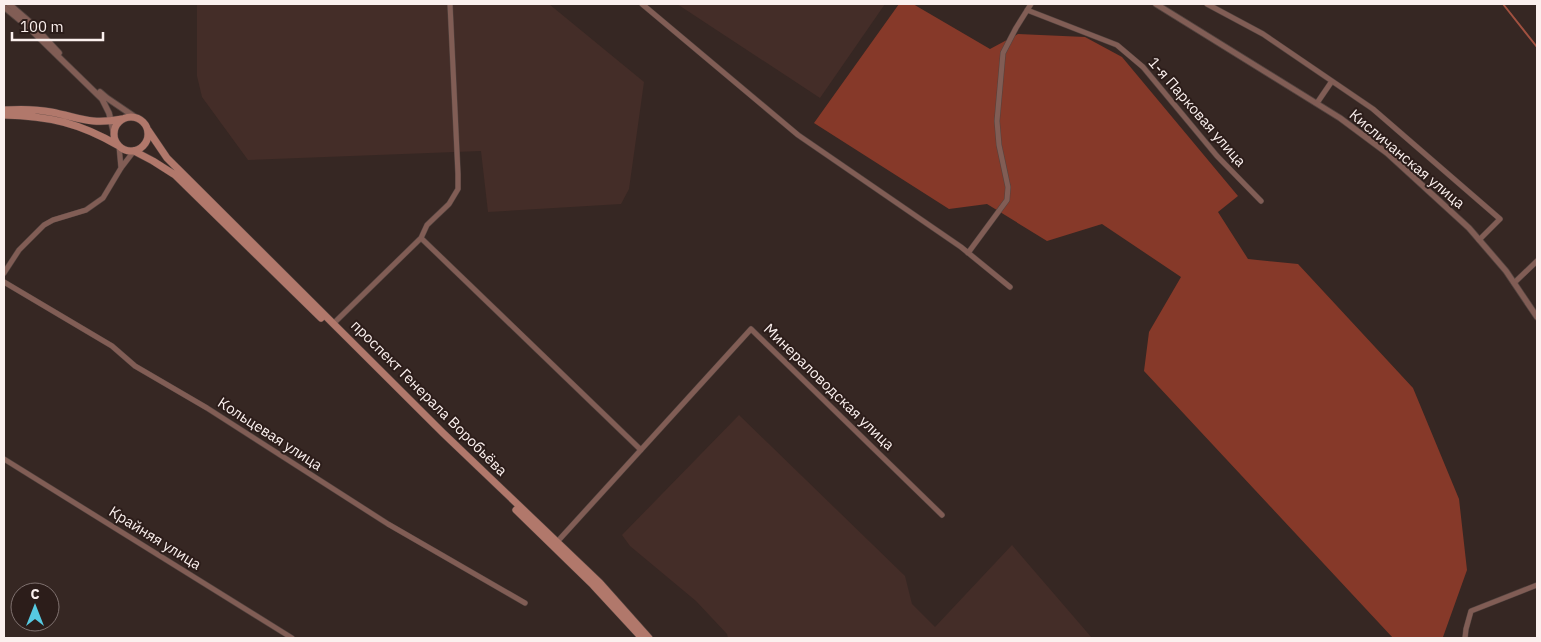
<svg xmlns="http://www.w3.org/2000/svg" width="1541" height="642" font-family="'IBM Plex Sans',sans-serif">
	<rect width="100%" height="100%" fill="#362723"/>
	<path fill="#442d28" d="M197,4H549L644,82L629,189L621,204L488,212L481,151L248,160L202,97L197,76Z
		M677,4H885L820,98Z
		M739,415L905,576L912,604L935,627L1012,545L1092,638H728L727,634L696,601L630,546L622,535Z"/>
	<path fill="#863929" d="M899,4H913L990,49L1018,34L1085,37L1122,57L1238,196L1218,212L1248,259L1298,264L1413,388L1459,499L1467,570L1443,637L1438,638H1393L1144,371L1149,332L1181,277L1102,224L1047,241L987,204L949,209L814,123Z"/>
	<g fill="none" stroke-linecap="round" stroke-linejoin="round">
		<path stroke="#a15140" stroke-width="2" d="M1503,4L1537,47"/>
		<g stroke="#52433f" stroke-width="6">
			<path id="minor" d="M642,4L798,135L961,247L1010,287
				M1207,4L1263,34L1373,109L1500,219L1479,240
				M1027,10L1117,45L1143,67L1217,156L1261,201
				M1317,103L1332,81
				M119,146L121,168
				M421,238L641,450
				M968,253L1007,200L1008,187L999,145L997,121L1003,53L1016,28L1031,4
				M4,273L19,250L44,225L53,220L86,210L103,198L121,168L134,151
				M4,282L112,346L135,366L207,408L388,524L525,603
				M1514,283L1537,261
				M333,324L421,238L427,225L449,204L458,189V174L450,4
				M4,459L292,638
				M557,542L751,329L942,515
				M1465,638L1466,629L1471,611L1537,585"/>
		</g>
		<g stroke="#52433f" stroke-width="7">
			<path id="tertiary" d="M9,4L31,23L59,53
				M1156,4L1340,118L1387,153L1469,228L1506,271L1537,317
				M4,7L27,26L102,99L109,113L114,134
				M100,92L107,98L135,117"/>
		</g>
		<g stroke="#52433f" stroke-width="8">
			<path id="secondary" d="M4,110C20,109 36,109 51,112C81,118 90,125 122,119
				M4,115C49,116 80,123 119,146
				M114 134a17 17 0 1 1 34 0a17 17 0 1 1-34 0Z
				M148,130L167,158L443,433L600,583L649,638
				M134,151L153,161L175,175L321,318
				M516,510L593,585L642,638"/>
		</g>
		<use href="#minor" stroke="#815d55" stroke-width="5"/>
		<use href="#tertiary" stroke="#815d55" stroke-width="5.5"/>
		<use href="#secondary" stroke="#b1786b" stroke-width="7"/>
	</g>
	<g text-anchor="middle" stroke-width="4" stroke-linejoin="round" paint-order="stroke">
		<g font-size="15" fill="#fbf0ee" stroke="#2c1d1a">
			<text transform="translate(1197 112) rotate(49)" y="5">1-я Парковая улица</text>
			<text transform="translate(1407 159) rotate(40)" y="5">Кисличанская улица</text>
			<text transform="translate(829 387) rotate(44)" y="5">Минераловодская улица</text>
			<text transform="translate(429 398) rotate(45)" y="5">проспект Генерала Воробьёва</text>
			<text transform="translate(270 434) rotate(33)" y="5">Кольцевая улица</text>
			<text transform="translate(155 538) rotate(32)" y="5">Крайняя улица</text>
		</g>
	</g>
	<rect width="1541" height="642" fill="none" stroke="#fbf0ee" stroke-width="10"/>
	<g transform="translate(35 607)"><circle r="24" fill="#2c1d1a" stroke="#7f716f"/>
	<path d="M0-4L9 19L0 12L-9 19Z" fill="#56c9e1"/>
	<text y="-8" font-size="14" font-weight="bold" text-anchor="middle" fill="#fbf0ee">С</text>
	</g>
	<path d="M12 32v8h91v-8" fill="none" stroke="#fbf0ee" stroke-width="2.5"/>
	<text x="20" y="32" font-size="15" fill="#fbf0ee" stroke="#2c1d1a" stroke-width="4" paint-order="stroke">100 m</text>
</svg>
